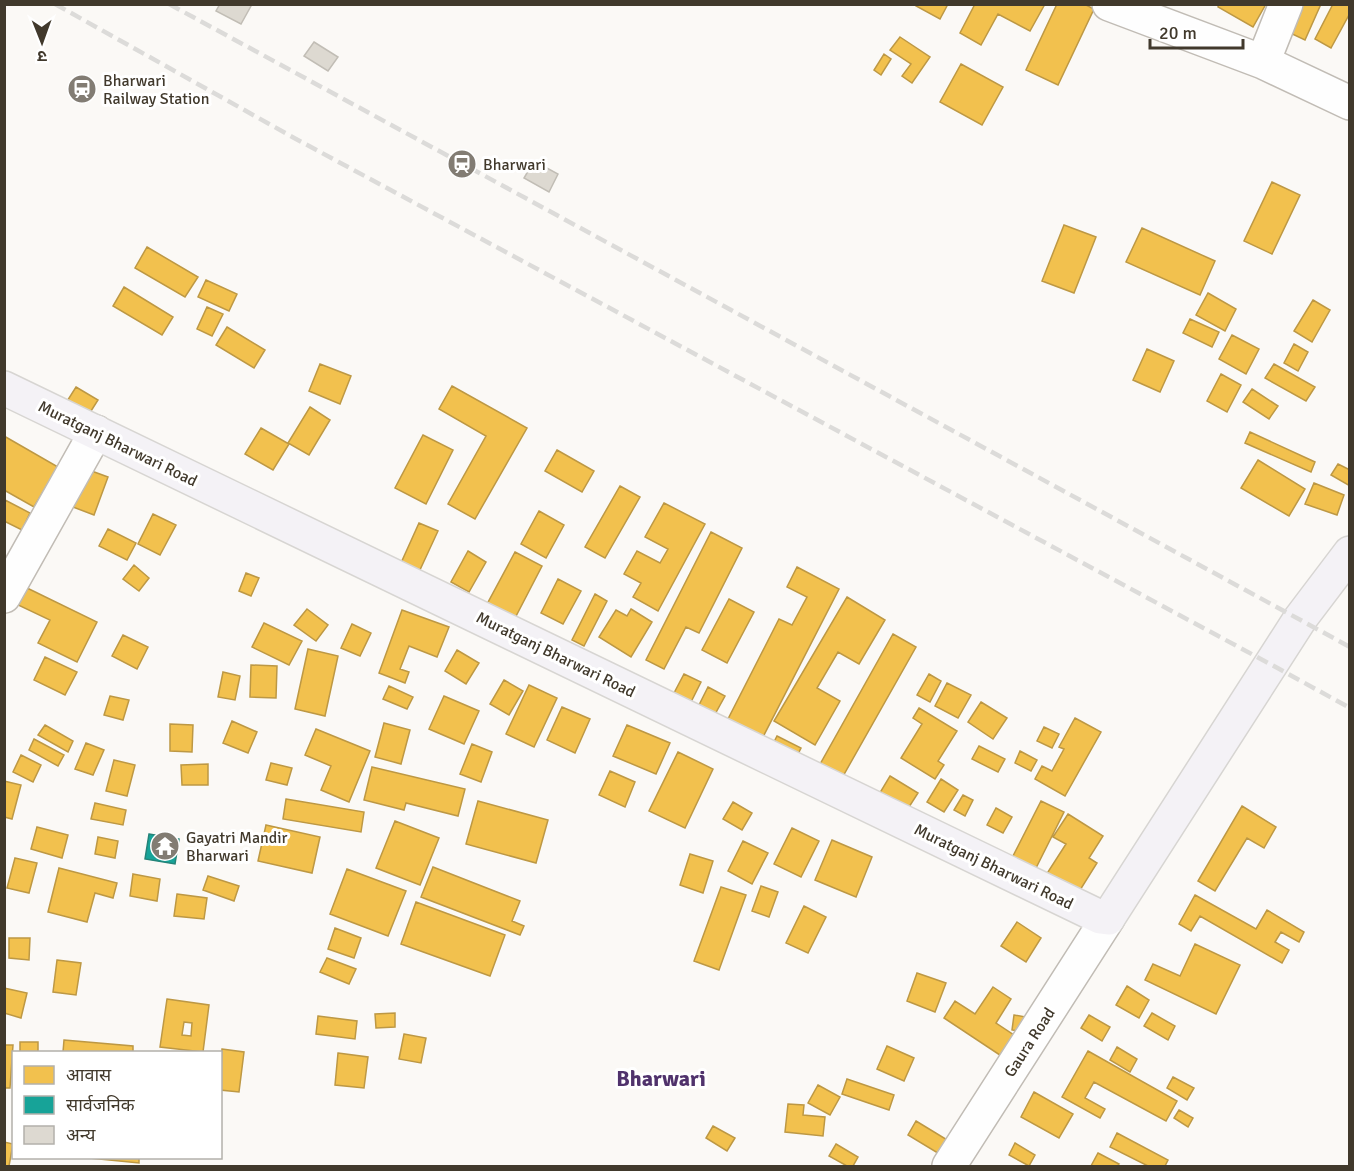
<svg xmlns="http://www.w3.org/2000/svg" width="1354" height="1171" font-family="Signika,'Noto Sans Devanagari',sans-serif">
	<rect width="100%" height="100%" fill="#fbf9f6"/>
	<path fill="#f2c14e" stroke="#bd9844" stroke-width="1.5" fill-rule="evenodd" d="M917,4H948L940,19L916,6Z
		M975,4H1045L1030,31L998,14L981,45L960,33Z
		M1057,4H1084L1094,9L1058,85L1026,70Z
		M1219,4H1266L1253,27L1218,7Z
		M1303,4H1321L1305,40L1290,33Z
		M1333,4H1350V13L1331,48L1315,39Z
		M900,37L930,57L912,83L902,76L911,64L890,50Z
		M884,54L891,59L881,75L874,70Z
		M961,64L1003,87L982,125L940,102Z
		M1272,182L1300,195L1272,254L1244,241Z
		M1064,225L1096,237L1074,293L1042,281Z
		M1142,228L1215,261L1200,295L1126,262Z
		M147,247L198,277L185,297L135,268Z
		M206,280L237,294L229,311L198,297Z
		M124,287L173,317L162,335L113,306Z
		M1208,293L1236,309L1225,331L1196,315Z
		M1313,300L1330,310L1312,342L1294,331Z
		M207,307L223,314L212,336L197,329Z
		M1190,319L1219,332L1212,347L1183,333Z
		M227,327L265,350L254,368L216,345Z
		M1232,335L1259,349L1246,374L1219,359Z
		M1294,344L1308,352L1298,371L1284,363Z
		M1147,349L1174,361L1160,392L1133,380Z
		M320,364L351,376L340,404L309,391Z
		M1274,364L1315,387L1306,401L1265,378Z
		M1221,374L1241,385L1227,412L1207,401Z
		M452,386L527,428L475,519L448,504L486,436L439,409Z
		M76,387L98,400L86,419L64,406Z
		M1252,389L1278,406L1269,419L1243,402Z
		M310,407L330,420L309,455L288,443Z
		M261,428L289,444L273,470L245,454Z
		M1250,432L1315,462L1311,472L1245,443Z
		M423,435L453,450L426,504L395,488Z
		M4,436L58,467L34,507L4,490Z
		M557,450L594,471L582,492L545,471Z
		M1258,460L1305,489L1289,516L1241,488Z
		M67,462L108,477L94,515L52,499Z
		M1338,464L1350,470V486L1331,475Z
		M1314,483L1344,495L1337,515L1305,504Z
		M620,486L640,497L605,558L585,547Z
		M5,500L30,513L22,530L4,521Z
		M664,503L705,524L658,611L633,597L641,583L624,574L637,551L660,563L668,549L645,537Z
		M539,511L564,525L546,558L521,544Z
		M153,514L176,525L160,555L138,544Z
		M419,523L438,531L419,572L401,563Z
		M108,529L136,543L127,560L99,546Z
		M711,532L742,548L699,633L686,627L664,669L646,660Z
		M468,551L486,562L469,592L451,582Z
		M515,552L542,566L514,620L486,606Z
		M134,565L149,578L139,591L123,579Z
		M797,567L839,589L762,739L727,721L779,619L792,625L807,597L787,587Z
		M246,573L259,578L251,596L239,591Z
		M558,579L581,591L563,624L541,613Z
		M25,587L97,622L77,662L38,643L50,620L16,604Z
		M595,594L607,601L584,646L572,640Z
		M847,597L885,620L859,664L838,652L817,688L840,701L815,745L774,721Z
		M729,599L754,612L727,663L702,650Z
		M307,609L328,625L316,641L294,625Z
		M631,609L652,622L631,657L599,637L616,610L627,616Z
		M402,610L449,627L437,657L409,646L400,669L409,672L405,683L379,673Z
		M264,623L302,641L289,665L252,647Z
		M352,624L371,633L360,656L341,648Z
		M893,634L916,647L842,778L819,766Z
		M123,635L148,647L137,669L112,656Z
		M308,649L338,656L325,716L295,709Z
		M457,650L479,663L466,684L445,671Z
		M45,657L77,672L65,695L34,680Z
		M251,665L277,666L276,698L250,697Z
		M223,672L240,676L235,700L218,697Z
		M684,674L701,682L690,704L673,695Z
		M929,674L941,681L930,702L917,695Z
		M504,680L523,691L509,715L490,704Z
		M947,683L971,695L958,718L935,706Z
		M529,685L557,698L534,747L506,734Z
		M389,686L413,697L407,709L383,699Z
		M708,687L725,696L714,716L698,707Z
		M110,696L129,700L123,720L104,715Z
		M444,696L479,711L464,744L429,729Z
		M981,702L1007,718L993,739L968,722Z
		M562,707L590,719L575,753L547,740Z
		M919,708L957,731L938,761L944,765L935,779L901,758L922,724L913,718Z
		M1075,718L1101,732L1065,796L1035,779L1042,766L1052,771L1064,749L1059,747Z
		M232,721L257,732L248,753L223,743Z
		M384,723L410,730L401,764L375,757Z
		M170,724L193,725L192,752L170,751Z
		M45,725L73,741L68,752L38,735Z
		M627,725L670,743L656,774L613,756Z
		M1044,727L1059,734L1052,748L1037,741Z
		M316,729L370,751L349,802L321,790L331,766L305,755Z
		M777,736L801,748L794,762L770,750Z
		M34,739L64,755L58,766L29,750Z
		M86,743L104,750L93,775L75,769Z
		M472,744L492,752L481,782L460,774Z
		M979,746L1005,759L998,772L972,759Z
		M1020,751L1037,760L1031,771L1015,763Z
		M678,752L713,769L685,828L649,811Z
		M21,755L41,765L33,782L13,772Z
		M114,760L135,765L127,796L106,791Z
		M271,763L292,768L287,785L266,780Z
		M208,764V785H182L181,765Z
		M372,767L465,789L458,816L406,803L404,810L364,800Z
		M610,771L635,782L625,807L599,795Z
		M890,776L918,793L902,818L875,801Z
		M941,779L958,790L944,812L927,802Z
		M4,781L21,785L12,819L4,817Z
		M963,795L973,800L965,816L954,810Z
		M286,799L364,812L361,832L283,819Z
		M478,801L548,820L536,863L466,844Z
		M1041,801L1064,812L1035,870L1012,858Z
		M733,802L752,813L742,830L723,819Z
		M95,803L126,810L123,825L91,819Z
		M1242,806L1276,827L1264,848L1247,838L1215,891L1198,881Z
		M996,808L1012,817L1003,833L987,825Z
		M1068,814L1103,836L1089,858L1097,863L1077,895L1046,875L1066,844L1053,837Z
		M395,821L439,838L420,885L376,868Z
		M266,825L320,837L312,873L258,861Z
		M37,827L68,835L62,858L31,849Z
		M792,828L819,841L801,877L774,864Z
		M98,837L118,841L115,858L95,854Z
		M832,840L872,857L856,897L815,880Z
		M743,841L768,853L752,884L728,871Z
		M690,854L713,861L703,893L680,885Z
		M15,858L37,863L29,893L7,888Z
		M433,867L520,901L512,921L524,926L520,935L421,897Z
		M59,868L117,883L113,898L95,893L87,922L48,912Z
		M347,869L406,891L388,936L330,914Z
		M133,874L160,879L157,901L130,896Z
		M208,876L239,886L234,901L203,890Z
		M761,886L778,892L769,917L752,911Z
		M721,887L746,895L719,970L694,961Z
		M177,894L207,898L204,919L174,916Z
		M1195,895L1256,929L1267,910L1304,932L1299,942L1281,932L1275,942L1289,950L1282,963L1200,916L1191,931L1179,924Z
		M416,902L505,935L490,976L401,944Z
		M804,906L826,917L808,953L786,943Z
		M1017,922L1041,938L1026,962L1001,946Z
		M335,928L361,938L354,958L328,949Z
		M9,938H30L29,960L9,958Z
		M1195,944L1240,965L1216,1014L1145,980L1153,964L1180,976Z
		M327,958L356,969L349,984L320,972Z
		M57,960L81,963L76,995L53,992Z
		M917,973L946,983L935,1012L907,1001Z
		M1127,986L1149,1000L1139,1018L1116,1005Z
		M993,987L1011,999L996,1023L1032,1047L1018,1067L944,1018L955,1001L975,1014Z
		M4,988L27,993L21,1018L4,1013Z
		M167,999L209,1005L203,1052L160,1047ZM184,1022L192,1023L191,1036L182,1035Z
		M395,1013V1027L376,1028L375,1014Z
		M1152,1013L1175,1026L1168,1040L1144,1026Z
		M1014,1015L1026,1017L1024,1032L1012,1030Z
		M1089,1015L1110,1027L1102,1041L1081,1028Z
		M318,1016L357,1021L355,1039L316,1034Z
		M404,1034L426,1038L421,1063L399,1059Z
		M64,1040L133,1046V1052H63Z
		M20,1042H38V1052H20Z
		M4,1045H13L10,1088H4Z
		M887,1046L914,1058L904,1081L877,1069Z
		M1117,1047L1137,1059L1130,1072L1110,1060Z
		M222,1049L244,1052L239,1092L220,1090Z
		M1088,1051L1177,1101L1166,1121L1094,1082L1085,1098L1105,1109L1100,1118L1062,1097Z
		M338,1053L368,1057L364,1088L335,1085Z
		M1173,1077L1194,1088L1187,1100L1167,1088Z
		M847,1079L894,1095L889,1110L842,1094Z
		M818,1085L840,1097L830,1115L808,1103Z
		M1034,1092L1073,1114L1059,1138L1021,1117Z
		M788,1104L804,1105L803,1115L825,1117L823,1136L785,1132Z
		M1179,1110L1193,1118L1188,1127L1174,1118Z
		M916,1121L949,1141L941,1155L908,1135Z
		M713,1126L735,1138L727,1151L706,1138Z
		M1117,1133L1168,1160L1165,1166H1148L1110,1147Z
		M4,1142L13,1144L9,1166H4Z
		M1015,1143L1035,1155L1029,1166L1009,1155Z
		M836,1144L858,1157L853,1166H847L829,1156Z
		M1098,1153L1119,1164L1117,1166H1091Z
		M89,1158H139V1163Z"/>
	<path fill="#17a398" stroke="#248378" stroke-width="1.5" d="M149,834L179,839L175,864L145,859Z"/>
	<path fill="#ddd9d1" stroke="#c1bdb5" stroke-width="1.5" d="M220,4H248L251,6L241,24L216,11Z
		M314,42L338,57L328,71L304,56Z
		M534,161L558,174L549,192L524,178Z"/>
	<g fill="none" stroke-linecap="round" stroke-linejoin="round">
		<g stroke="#c1bcb5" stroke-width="36">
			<path id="minor" d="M1109,4L1263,62L1350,103
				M1263,62L1286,4
				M4,596L96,432
				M949,1166L1108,918"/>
		</g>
		<g stroke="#d7d5d2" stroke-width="36">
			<path id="major" d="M4,388L1100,917L1108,918L1300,619L1350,553"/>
		</g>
		<use href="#minor" stroke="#fefefe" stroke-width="33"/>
		<use href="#major" stroke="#f4f2f6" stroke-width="33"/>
		<path stroke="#dcdbd9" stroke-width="4.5" stroke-dasharray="12 6" stroke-linecap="butt" d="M55,4L296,139L1272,665L1350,708
			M169,4L1350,647"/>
	</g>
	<defs>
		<g id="station-disc" transform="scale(1.5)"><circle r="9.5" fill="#827c73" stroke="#fff"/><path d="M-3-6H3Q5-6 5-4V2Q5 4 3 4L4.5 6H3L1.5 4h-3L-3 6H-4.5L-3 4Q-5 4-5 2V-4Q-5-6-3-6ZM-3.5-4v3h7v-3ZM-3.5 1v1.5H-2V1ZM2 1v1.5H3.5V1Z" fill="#fff"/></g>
		<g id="temple-disc" transform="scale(1.5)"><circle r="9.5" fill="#827c73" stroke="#fff"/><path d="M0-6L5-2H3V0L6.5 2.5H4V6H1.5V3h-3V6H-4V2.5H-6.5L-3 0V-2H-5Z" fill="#fff"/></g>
	</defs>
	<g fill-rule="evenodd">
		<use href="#station-disc" x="82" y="89"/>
		<use href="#station-disc" x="462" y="164"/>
		<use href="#temple-disc" x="165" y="846"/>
	</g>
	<g text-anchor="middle" stroke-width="6" stroke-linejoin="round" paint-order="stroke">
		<g font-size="16" fill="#41392c" stroke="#fff" text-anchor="start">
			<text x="103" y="86">Bharwari<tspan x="103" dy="18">Railway Station</tspan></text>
			<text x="483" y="170">Bharwari</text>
			<text x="186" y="843">Gayatri Mandir<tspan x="186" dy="18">Bharwari</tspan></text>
		</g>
		<g font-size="16" fill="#41392c" stroke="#fff">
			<text transform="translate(118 443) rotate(26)" y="6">Muratganj Bharwari Road</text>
			<text transform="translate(556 654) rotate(26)" y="6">Muratganj Bharwari Road</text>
			<text transform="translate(994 866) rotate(26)" y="6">Muratganj Bharwari Road</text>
			<text transform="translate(1029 1042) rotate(-57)" y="6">Gaura Road</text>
		</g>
		<g font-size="22" font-weight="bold" fill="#50326c" stroke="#fff">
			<text x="661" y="1086">Bharwari</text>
		</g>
	</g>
	<rect width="1354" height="1171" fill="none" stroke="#41392c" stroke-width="12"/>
	<rect x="12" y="1051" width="210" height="108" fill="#ffffff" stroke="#b3b0ab" stroke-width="1.5"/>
	<rect x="24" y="1066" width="30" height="18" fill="#f2c14e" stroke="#b3b0ab" stroke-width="1.5"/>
	<text x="66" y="1081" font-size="18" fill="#41392c">आवास</text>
	<rect x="24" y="1096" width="30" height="18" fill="#17a398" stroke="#b3b0ab" stroke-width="1.5"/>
	<text x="66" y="1111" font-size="18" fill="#41392c">सार्वजनिक</text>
	<rect x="24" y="1126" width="30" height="18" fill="#ddd9d1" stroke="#b3b0ab" stroke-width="1.5"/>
	<text x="66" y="1141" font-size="18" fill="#41392c">अन्य</text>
	<g transform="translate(42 42) rotate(179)" stroke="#ffffff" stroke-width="4.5" paint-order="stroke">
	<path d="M0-4.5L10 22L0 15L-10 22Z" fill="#41392c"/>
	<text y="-9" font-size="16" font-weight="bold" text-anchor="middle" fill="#41392c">उ</text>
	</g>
	<path d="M1150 39v9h93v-9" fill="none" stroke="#41392c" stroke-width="3"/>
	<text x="1159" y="39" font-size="18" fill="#41392c" stroke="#ffffff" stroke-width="4.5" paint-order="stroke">20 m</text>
</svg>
